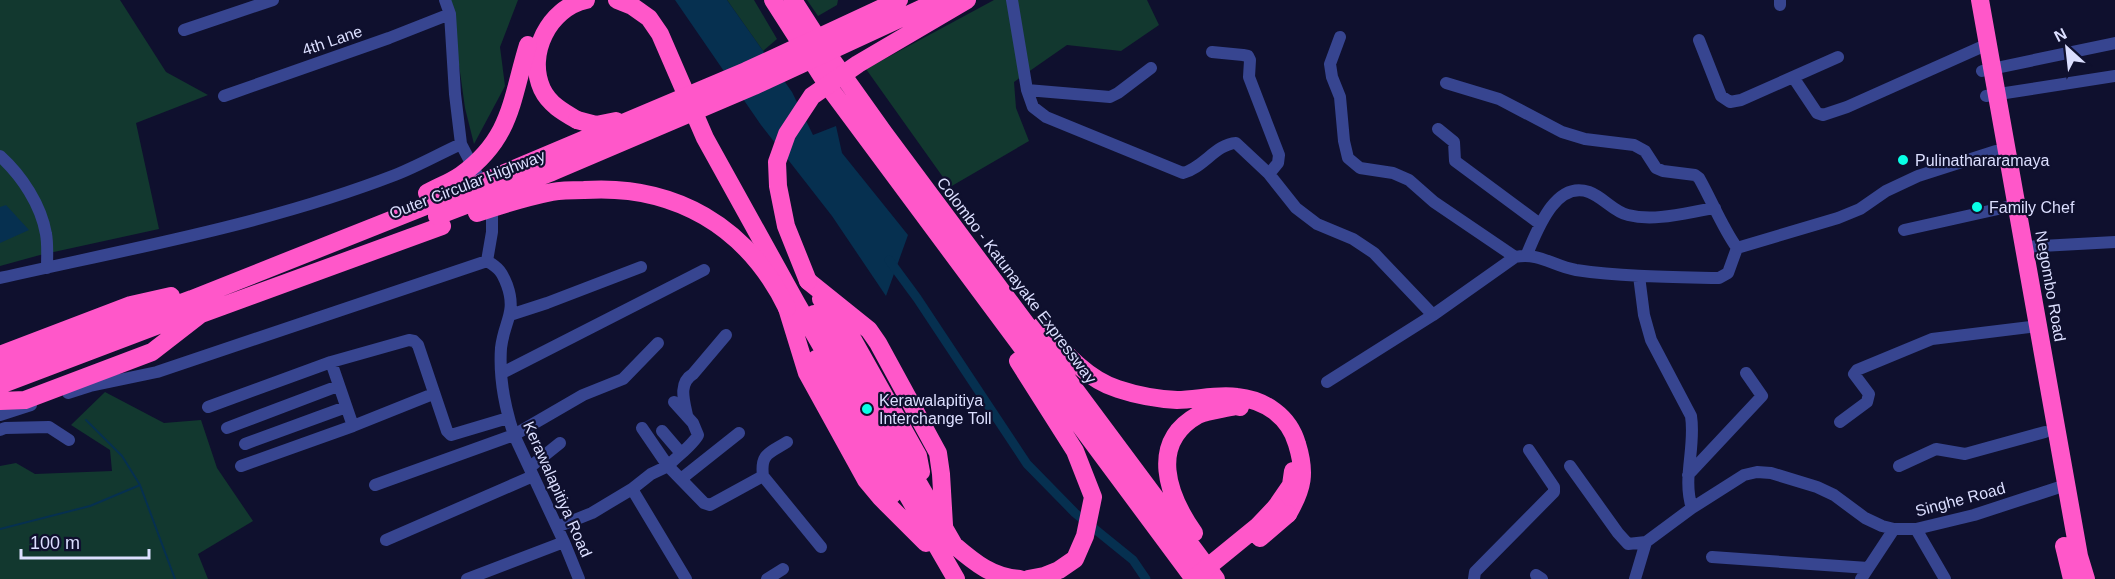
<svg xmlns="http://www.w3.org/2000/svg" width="2115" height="579" font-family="Helvetica,sans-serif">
	<rect width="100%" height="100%" fill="#0f102e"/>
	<path fill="#12382f" d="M0,0H120L166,72L208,95L136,123L159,229L40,255L0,266Z
		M450,0H518L500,47L505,86L474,144L465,108Z
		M727,0H754L777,39L763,51Z
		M807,0H838L837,5L818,16Z
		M994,0H1147L1159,25L1121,51L1067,45L1014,82L1016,108L1029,141L950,187L866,69Z
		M105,392L164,423L201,420L217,468L253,521L198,554L208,579H0V466L16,463L35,474L112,471L110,450L71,425Z"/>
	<path fill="#063050" d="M675,0H727L792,92L813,135L836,126L842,153L908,235L886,296L832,216L761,125Z
		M6,205L29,230L0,243V207Z"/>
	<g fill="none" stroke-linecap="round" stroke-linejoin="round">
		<path stroke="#063050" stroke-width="2" d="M86,420L122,456L140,485L175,579
			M0,529L90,506L140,485"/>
		<path stroke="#063050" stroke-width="9" d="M889,260L917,298L1027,464L1075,513L1133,560L1146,579"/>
		<path stroke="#374590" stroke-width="12" d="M445,0L450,14L455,94L461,144L486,192L492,214V232L487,261C499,268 502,272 507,285C517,313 504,321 501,348C499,377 505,408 514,435L564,542L579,579
			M1012,0L1027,90L1033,107L1046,117L1183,173C1203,168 1216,144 1236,143L1269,174L1296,208L1317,224L1353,239L1374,253L1433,315L1515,257C1539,252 1553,266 1576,270C1624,277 1671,277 1719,278L1728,273L1737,248
			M1780,0V5
			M184,30L273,0
			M1340,37L1330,64L1332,77L1340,97L1344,141L1348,158L1360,168L1393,173L1409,180L1434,202L1515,257
			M1699,40L1721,96L1730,102L1741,100L1838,57
			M1212,52L1243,55L1248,56L1250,60L1249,77L1279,155L1278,163L1269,174
			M1982,71L2115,43
			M1793,77L1817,113L1823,115L1847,107L1988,44
			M1446,83L1499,99L1562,132L1585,139L1634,145L1645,151L1656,168L1663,171L1695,175L1699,178C1712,201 1722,227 1737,248
			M1027,90L1110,97L1118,93L1151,68
			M224,96L389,38L450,14
			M1986,96L2115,76
			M1438,129L1454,142L1455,161L1540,224
			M0,156C22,176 41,205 46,234C48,244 47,257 47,268
			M1904,230L2007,207
			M2025,247L2115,242
			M1737,248L1838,218L1860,209L1886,191L1918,176L1996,151
			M1527,254C1537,231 1555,180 1589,192C1603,197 1614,212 1628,215C1656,222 1688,212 1715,208
			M1639,276L1644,315L1651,340L1691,416C1696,447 1682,478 1692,508
			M0,278C133,248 268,224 395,175C418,166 439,154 461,144
			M510,315L547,303L641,267
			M331,362L353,426L433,394
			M502,373L704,270
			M1327,382L1433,315
			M68,393L90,386L157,372L487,261
			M208,407L331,362L409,340L414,341L418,345L447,431L451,435L508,418
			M0,415L31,405
			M687,415C684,401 678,383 693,374L726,335
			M1840,422L1867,402L1869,394L1854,374L1857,370L1932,339L2038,326
			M227,428L338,386
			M642,428L668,466C676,457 693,445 698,435L693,423L674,402
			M0,430L5,428L49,427L69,440
			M662,431L680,452
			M787,442C770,453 760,453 763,476L821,547
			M245,444L346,407
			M241,466L353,426
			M1570,466L1618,533L1628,544L1646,542
			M1899,466L1936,449L1965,454L2045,432
			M530,467L560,443
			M1688,475L1762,396L1746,373
			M681,479L739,433
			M375,485L514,435L583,395L623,379L658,343
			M632,489L686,579
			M557,527L592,513L632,489L651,474L668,466L704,503L710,505L763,476
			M1916,529L1945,579
			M386,540L533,476
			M1712,557L1868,568
			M1536,575L1542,579
			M467,579L564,542
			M767,579L783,569
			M1474,579L1475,572L1554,492V487L1529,450
			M1635,579L1646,542L1692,508L1744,475L1757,472L1771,473L1817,487L1834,495L1865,518L1882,526L1894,529H1916L1974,515L2066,485
			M1861,579L1894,529"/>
		<path stroke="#ff57c9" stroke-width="18" d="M617,0L632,6L649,18L660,34L705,138L797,304L956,579
			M773,0L828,86L1194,579
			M793,0L827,53L884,133L1216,579
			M1980,0L2079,556L2086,579
			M577,120C563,112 549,104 542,89C526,54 549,8 586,0
			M808,281L869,330L878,343L938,453L941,474L944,525
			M821,299L853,340L918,456L921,472
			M787,308L807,373L866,480L881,498L926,543
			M814,314L842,351L954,545C975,563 992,577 1020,579
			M1041,326C1063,351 1086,379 1118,389C1136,395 1158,399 1177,400C1196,400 1217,394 1237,397C1265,400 1289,416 1297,444C1306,473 1303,488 1288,514
			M0,355L131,305L171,296
			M816,359L847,420L892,495
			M1018,361L1075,451L1093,497L1085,536L1075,559L1059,570L1044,576L1028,579
			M0,370L192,299L431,204
			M0,385L190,313
			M0,401L25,400L152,352L201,314L442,226
			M1276,507L1291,485L1293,471
			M1194,533C1168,496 1148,443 1198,415C1208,410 1224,409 1235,406L1240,407
			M2064,546L2072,579"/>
		<path stroke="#ff57c9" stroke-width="18" d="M577,120L596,125L616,121
			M427,193C438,187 451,182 461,175C512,138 511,100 528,45
			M431,204L746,71L899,0
			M477,213C501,205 527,197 552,192C562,190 573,190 584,190C674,184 747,226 787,308
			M437,216L552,172L754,86L940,0
			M808,281L786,226L778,186L777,162L787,134L812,96L858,64L967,0
			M1260,538L1288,514
			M1193,579L1258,526L1276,507"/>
	</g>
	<g fill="#08ffe6" stroke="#0f102e" stroke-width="2">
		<circle cx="1903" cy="160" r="6"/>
		<circle cx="1977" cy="207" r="6"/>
		<circle cx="867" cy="409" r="6"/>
	</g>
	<g text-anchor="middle" stroke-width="4.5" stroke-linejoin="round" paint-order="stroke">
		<g font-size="16" fill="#dcdfff" stroke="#0f102e">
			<text transform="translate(332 40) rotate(-19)" y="6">4th Lane</text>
			<text transform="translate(467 184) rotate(-21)" y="6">Outer Circular Highway</text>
			<text transform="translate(1017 280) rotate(53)" y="6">Colombo - Katunayake Expressway</text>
			<text transform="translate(2051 286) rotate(80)" y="6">Negombo Road</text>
			<text transform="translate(558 489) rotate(66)" y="6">Kerawalapitiya Road</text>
			<text transform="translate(1960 499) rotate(-15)" y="6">Singhe Road</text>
		</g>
		<g font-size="16" fill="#dcdfff" stroke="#0f102e" text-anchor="start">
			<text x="1915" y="166">Pulinathararamaya</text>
			<text x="1989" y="213">Family Chef</text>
			<text x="879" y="406">Kerawalapitiya<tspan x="879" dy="18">Interchange Toll</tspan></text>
		</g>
	</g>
	<g transform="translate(2067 48) rotate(333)" stroke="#0f102e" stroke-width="4.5" paint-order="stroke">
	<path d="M0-4.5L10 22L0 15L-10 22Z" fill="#dcdfff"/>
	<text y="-9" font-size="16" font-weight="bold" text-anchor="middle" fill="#dcdfff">N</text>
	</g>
	<path d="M21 549v9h128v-9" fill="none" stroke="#dcdfff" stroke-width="3"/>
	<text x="30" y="549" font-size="18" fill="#dcdfff" stroke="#0f102e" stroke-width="4.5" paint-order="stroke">100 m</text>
</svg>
